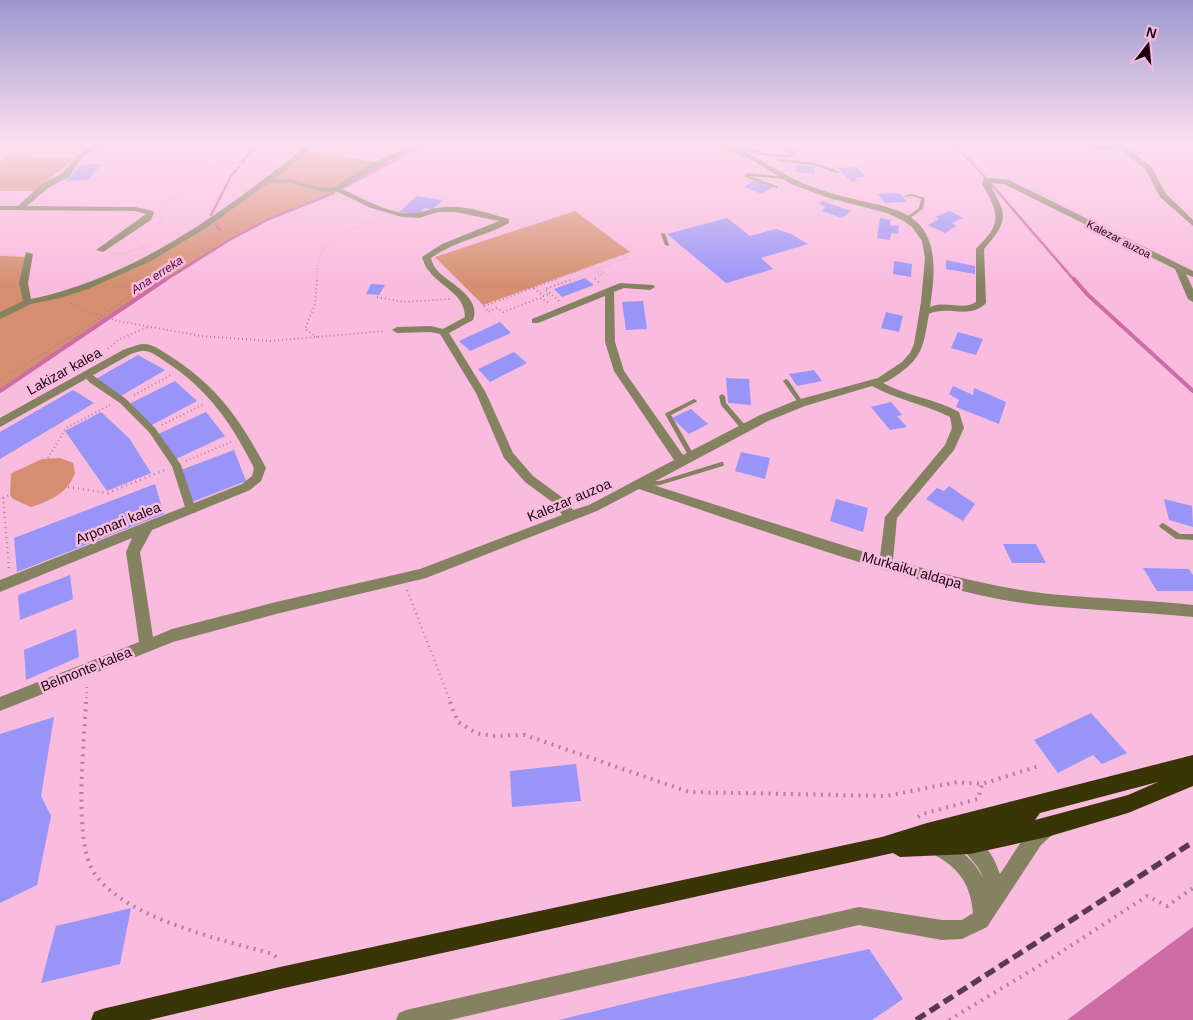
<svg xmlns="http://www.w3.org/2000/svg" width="1193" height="1020" font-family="Arial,sans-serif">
	<rect width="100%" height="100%" fill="#f9bbde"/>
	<path fill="#d58f70" d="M304,151L388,164L324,198L269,219L231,239L162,282L0,391V256L29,257L27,268L28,302L108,277L203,226Z
		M9,156L74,158L36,191H0V162Z
		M575,211L630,252L483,305L435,257Z
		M60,458L73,463L75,473C68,493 50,501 31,507L13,499L10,495L11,474L14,472L42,459Z"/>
	<path fill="#ce6ca7" d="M1193,927V1020H1067Z"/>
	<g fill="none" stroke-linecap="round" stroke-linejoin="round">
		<path stroke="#ce6ca7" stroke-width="2.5" d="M952,142L985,177
			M242,162L258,142
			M991,184L1075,281
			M345,187L429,142
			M211,215L231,176L239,167
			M215,224L220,230
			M164,281L231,239L269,219L334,193"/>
		<path stroke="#ce6ca7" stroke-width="4" d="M1074,279L1088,295L1193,391
			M0,391L166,279"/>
	</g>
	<path fill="#9994f7" d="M1083,142H1107L1117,150H1092Z
		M102,164L88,180L66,181L81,165Z
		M796,165L815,167L814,174L796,172Z
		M857,167L865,177L855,178L858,181L851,182L838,168Z
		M754,181L773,187L762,194L744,187Z
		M899,193L907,202L885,203L878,194Z
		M417,196L443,200L432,210L425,208L417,215L399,212Z
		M822,201L831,204L851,211L842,218L822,211L826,207L819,204Z
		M950,211L963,218L952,223L956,226L945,233L928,225L939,219L935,217Z
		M727,218L750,236L776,229L791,234L808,244L761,258L773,269L726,283L667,234Z
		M880,218L891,220L890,225L899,226L898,234L891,233L890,240L877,238Z
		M946,260L975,266V274L946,269Z
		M894,261L912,264L911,277L893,274Z
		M585,278L594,285L562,297L554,289Z
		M371,284L385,285L379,295L366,294Z
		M643,301L647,329L626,330L622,302Z
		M886,312L903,316L899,332L881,328Z
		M500,322L511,333L470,351L459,341Z
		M958,332L983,339L976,355L951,348Z
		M514,352L527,363L490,382L478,369Z
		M138,355L165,370L121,396L94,380Z
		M814,370L822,381L797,386L789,374Z
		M726,378L749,379L751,405L728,403Z
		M175,381L197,401L150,426L129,404Z
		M953,386L973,395L974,388L1006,402L999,424L956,407L959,400L949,394Z
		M73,390L94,403L0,459V432Z
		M891,402L902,415L897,416L907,427L890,430L871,407Z
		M691,409L708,424L689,434L672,418Z
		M101,412L129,438L151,473L107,491L65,431Z
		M206,412L225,436L174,460L156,435Z
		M234,450L246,481L192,502L181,470Z
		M741,452L770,458L765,479L735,471Z
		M155,484L164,514L17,572L14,538Z
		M949,486L975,504L963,521L926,499L937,488L944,491Z
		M836,499L868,508L863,532L830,521Z
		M1164,499L1192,506L1193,527L1169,520Z
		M1003,544H1036L1046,563H1012Z
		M1143,568L1189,569L1193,575V591H1157Z
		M70,575L73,599L20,620L18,595Z
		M76,629L79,657L26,680L24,650Z
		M1091,713L1127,753L1102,764L1093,755L1058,773L1034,740Z
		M54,717L41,796L51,816L37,885L0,903V734Z
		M576,764L581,801L512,807L510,771Z
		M131,908L120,964L41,983L56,926Z
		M869,949L903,999L872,1020H559L661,995Z"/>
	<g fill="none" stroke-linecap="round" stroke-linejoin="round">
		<path stroke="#b2809d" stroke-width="1" stroke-dasharray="0.5 2.5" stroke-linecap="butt" d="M0,196L18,195
			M158,208C170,201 183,193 194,183C214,164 213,152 246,167L249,175L255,178
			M158,224L164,219L162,216
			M114,253L121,254L147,246
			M0,256H18
			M591,267L601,274L593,278
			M604,273L598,269L627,258L623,255
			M601,274L604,273L610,278
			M151,281L233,225L318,199
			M317,281C317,273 317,264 320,257C328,236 360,224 380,220
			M553,281L630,252
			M569,281L588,274L597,281"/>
		<path stroke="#b2809d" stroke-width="2" stroke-dasharray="1 3" stroke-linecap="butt" d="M595,279L600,283
			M534,288L543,296L550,294
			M377,297L404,302L450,299
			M559,301L545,289L573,279
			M71,303L88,312L118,321L201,336L270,341L385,331
			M484,306L556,279
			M484,306L488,312L497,308L503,312L540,298L549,303
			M317,337L305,329L315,304L317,279
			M108,349L118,340L148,327
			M0,380L91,324L153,279
			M134,395L171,375
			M162,425L204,404
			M48,458L66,428L110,405
			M186,461L231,442"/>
		<path stroke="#b2809d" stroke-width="2.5" stroke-dasharray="1 4" stroke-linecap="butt" d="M68,487L108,493L167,469
			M9,568L3,498L10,495
			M407,590L451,703
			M86,703L87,684"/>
		<path stroke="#b2809d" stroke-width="4" stroke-dasharray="2 5.5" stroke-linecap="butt" d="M86,702C84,743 75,829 90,865C112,916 223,940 273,954L279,960
			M450,702L458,722L476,733L493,736L525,735L689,792L886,796L957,782L982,784L1039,766
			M918,817L922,814L978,799L982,784
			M949,1020L1052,958L1147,896L1167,906L1193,888"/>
		<path fill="#848261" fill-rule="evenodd" d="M718,142H723C745,148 767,156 790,155L792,152L773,142H777L796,152L791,157C770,158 737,151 718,142Z
			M779,159L814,163L840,172L837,173L813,165L778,161L777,160Z
			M747,173L787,177L789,178L787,179L749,176L777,186V188H776L745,177L744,176Z
			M912,194L925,198L923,209L907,220L905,219V218L919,208L921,199L912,196L905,197L903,196Z
			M661,233L665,234L669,245V246L665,245L661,234Z
			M786,379L788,380L803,402L804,403L803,404H799L783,381Z
			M722,394L725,396L726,403L746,426L747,428L746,430H742L721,405L719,396Z
			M694,399L696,400L697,401L696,402L671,415L694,455L691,457H689L665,414L666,413Z
			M721,462H723L724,464L723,466L660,485L643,487L640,484L643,481H660Z
			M1163,523L1180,534H1193V540L1176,539L1161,528L1159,526L1161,524Z"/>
		<path fill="#848261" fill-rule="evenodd" d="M87,371L126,399L155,428L181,465L196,510L195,513H187L172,466L149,432L120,403L89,382L83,374Z"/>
		<path fill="#848261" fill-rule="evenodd" d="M105,142H114L97,148L82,157L69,177L48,188L27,206L135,207L153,211L154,213L151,220L103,252L96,250L146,214L135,211L0,210V206H18L42,184L63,173L78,155L93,146Z
			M311,142H318L275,179H290L323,188L335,187L367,166L418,142H426L373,170L342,189C362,198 382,210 403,213C419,215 430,208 445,207C466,205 488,213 509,219V223C484,237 454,241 431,258C432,261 433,265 436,269C447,283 482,296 473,320L449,333L486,393L513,453L533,476L563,498L573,510L589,505L674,460L614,371L605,342V296L538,323H532V319L620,283L653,285L655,287L650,290L624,288L614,292L615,342L624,371L683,455L760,415L797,400L878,378L902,362L910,353L914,344L921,302L925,258L922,241L912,227L904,221L887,213L829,198L791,184L750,159L706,142C738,142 769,167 796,180C813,188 832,194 850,198C871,204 902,207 918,223C939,245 934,280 930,307C945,300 963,311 976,302V249C981,243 988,237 992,230C1001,214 990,198 982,184L984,178H987L1009,180L1193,271V277L1186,274L1193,289V302L1188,299L1175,269L1004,184L990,183C992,190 997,197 1000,204C1009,222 995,236 984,249L986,303C970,320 948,305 929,314C924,341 924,356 900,373C894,377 889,381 883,383C907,396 935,399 959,412L964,428L954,450L897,518L893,560C948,575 1003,590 1060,595C1104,599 1149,600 1193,605V617C1122,609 1049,611 979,595C863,568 751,526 639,489L597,511L426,578L276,614L173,642L0,711V697L139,642L126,552L132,538L0,592V580L242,484L252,476L254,468C232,424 208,389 166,362C160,358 153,352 145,351C141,350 135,353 131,354L0,427V418L123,350C129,348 136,345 142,344C152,343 162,351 170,356C217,386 240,419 266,468L261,481L250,490L152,530L140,552L153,637L172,629L276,602L420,569L562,515L555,504L525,482L504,458L476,393L440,334L431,332L397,333L392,330L397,327L431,326L443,329L465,317C465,294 441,287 429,271C425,267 424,262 422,257L442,244L499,221L455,212H438L419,218L402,217L371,208L336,191L323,192L290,183H269L206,228L151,261L88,289L60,298L31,304L0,319V312L23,301L19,283L26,252L33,254L28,283L31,299C137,277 228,209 311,142ZM872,386C897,400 925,404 950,417L952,428L945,445L885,517L880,557L650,484L768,421L805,406Z
			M1111,142H1118L1151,166L1166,194L1193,220V226L1160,197L1145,169Z
			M1046,820L1052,823L1055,829L1052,835L1041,845L987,927L962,939L942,940L859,925L450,1020H396L399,1013L406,1010L859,907L942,920H962L973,913C971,890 963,873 943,860C936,855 931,855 928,847L931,841L937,838C957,846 973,858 983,878C979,864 966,857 961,844L964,838L970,835C986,842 995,859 1000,874C1013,856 1025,829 1046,820Z"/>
		<path fill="#3a3506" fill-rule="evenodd" d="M1193,755V786L1128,813L1047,837L970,854L900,857L893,853L280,989L149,1020H91L94,1012L102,1009L280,967L882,837L927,823ZM1158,782L1128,795L1035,820L1040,813Z"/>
		<path stroke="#5c3a4e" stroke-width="5.5" stroke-dasharray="11 5.5" stroke-linecap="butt" d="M916,1020L1193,842"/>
	</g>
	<linearGradient id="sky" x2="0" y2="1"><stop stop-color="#9d97ce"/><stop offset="0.5" stop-color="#fce0f0"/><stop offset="1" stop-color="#fce0f0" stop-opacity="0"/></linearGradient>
	<rect width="1193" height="285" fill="url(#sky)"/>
	<g text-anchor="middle" stroke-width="5" stroke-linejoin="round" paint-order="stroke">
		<g font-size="11" fill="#1a0311" stroke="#f9bbde">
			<text transform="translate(1119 239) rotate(27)" y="4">Kalezar auzoa</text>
		</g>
		<g font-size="12" font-style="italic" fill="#4a0c36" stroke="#f9bbde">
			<text transform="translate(157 275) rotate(-33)" y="4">Ana erreka</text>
		</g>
		<g font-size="14" fill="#1a0311" stroke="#f9bbde">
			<text transform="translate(64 371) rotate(-29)" y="5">Lakizar kalea</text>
			<text transform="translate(569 500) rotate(-23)" y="5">Kalezar auzoa</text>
			<text transform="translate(118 523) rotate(-22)" y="5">Arponari kalea</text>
			<text transform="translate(912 570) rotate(16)" y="5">Murkaiku aldapa</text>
			<text transform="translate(86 669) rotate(-22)" y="5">Belmonte kalea</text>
		</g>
	</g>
	<g transform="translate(1148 45) rotate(16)" stroke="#f9bbde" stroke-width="4" paint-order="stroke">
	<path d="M0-4L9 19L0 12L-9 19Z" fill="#1a0311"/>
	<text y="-8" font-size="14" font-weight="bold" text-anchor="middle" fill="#1a0311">N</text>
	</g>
</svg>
